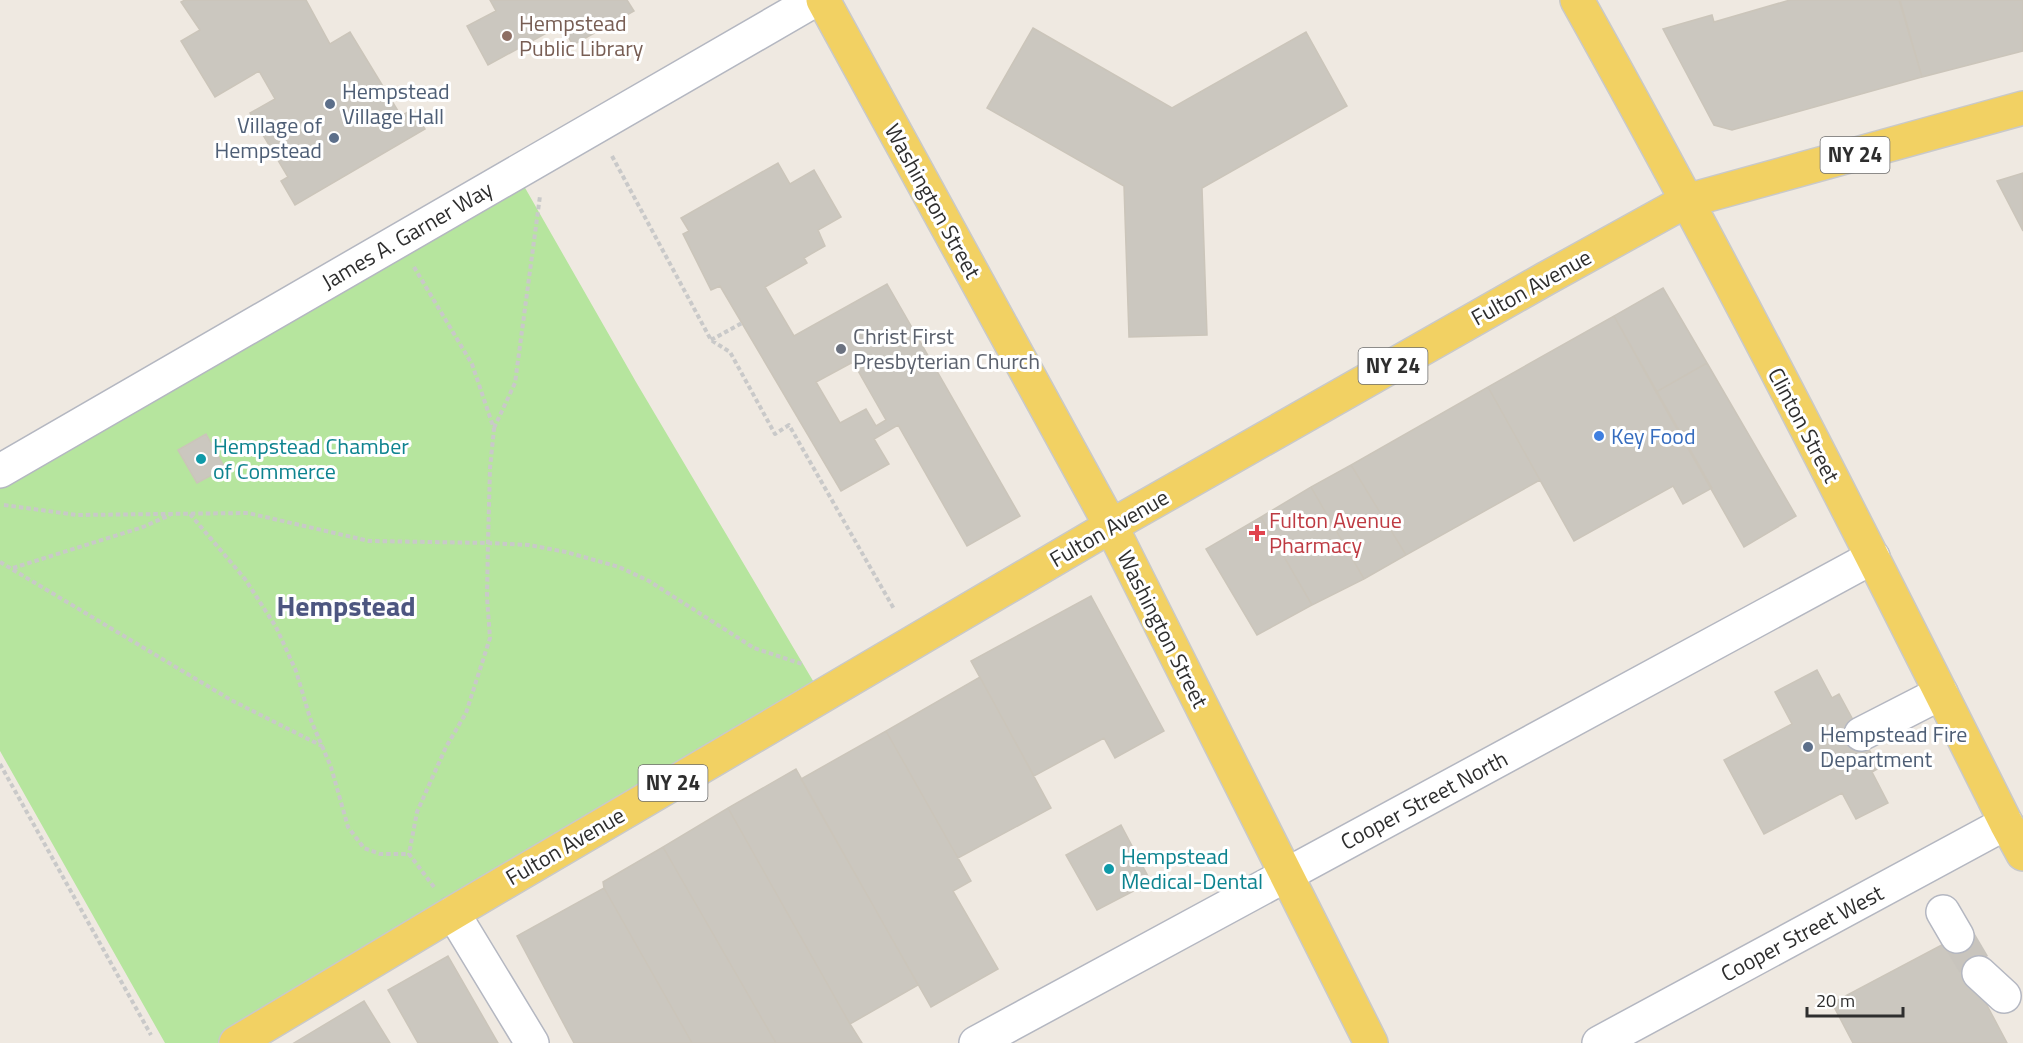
<svg xmlns="http://www.w3.org/2000/svg" width="2023" height="1043" font-family="'Titillium Web',sans-serif">
	<rect width="100%" height="100%" fill="#efe9e1"/>
	<path fill="#b6e59e" d="M516,172L636,382L822,696L237,1043H165L0,751V471Z"/>
	<path fill="#cbc7bf" stroke="#cbc5ba" stroke-width="1.5" fill-rule="evenodd" d="M185,0H306L330,44L350,32L401,116L413,109L425,129L295,205L281,181L288,177L250,113L275,99L259,71L215,97L181,41L200,30L181,2Z
		M490,0H627L634,11L573,45L561,25L488,65L467,26L496,11Z
		M1790,0H1899L1922,77L1732,130L1714,125L1663,29L1712,15L1714,22Z
		M1900,0H2023V51L1922,77Z
		M1033,28L1172,108L1306,32L1347,106L1202,188L1207,335L1129,337L1124,186L987,108Z
		M778,163L790,184L814,170L841,217L818,230L825,246L804,258L807,263L765,287L794,336L887,284L1020,516L967,546L898,425L874,439L889,464L841,491L720,286L711,290L683,234L689,231L681,218ZM853,362L886,420L876,426L866,409L840,423L816,382Z
		M2023,173V231L1997,181Z
		M1663,288L1707,363L1656,392L1614,316Z
		M1614,316L1712,488L1683,504L1673,486L1574,541L1488,387Z
		M1707,363L1796,516L1744,547L1656,392Z
		M1488,387L1540,480L1406,555L1351,465Z
		M206,434L225,468L197,483L178,450Z
		M1351,465L1406,555L1364,579L1311,487Z
		M1311,487L1364,579L1312,605L1261,517Z
		M1261,517L1312,605L1257,635L1206,549Z
		M1091,596L1164,731L1115,758L1104,738L1034,776L971,661Z
		M1817,670L1832,698L1839,694L1879,768L1872,772L1888,803L1856,819L1842,793L1764,834L1724,760L1792,724L1775,692Z
		M980,677L1051,808L958,858L886,731Z
		M886,731L971,881L953,891L998,969L931,1007L801,779Z
		M796,769L918,985L850,1024L728,808Z
		M728,808L850,1024L862,1043H776L663,847Z
		M1121,825L1151,882L1097,910L1066,855Z
		M663,847L776,1043H692L604,888L603,882Z
		M604,888L692,1043H574L517,936Z
		M1970,930L1990,968L1972,977L2007,1043H1853L1832,1003Z
		M448,956L498,1043H418L388,990Z
		M364,1001L390,1043H294Z"/>
	<g fill="none" stroke-linecap="round" stroke-linejoin="round">
		<path stroke="#c8c4bd" stroke-width="33" stroke-dasharray="33 16" stroke-linecap="butt" d="M1957,936L1979,973"/>
		<g stroke="#b4b7c1" stroke-width="36">
			<path id="minor" d="M0,471L815,0
				M1861,734L1941,693
				M1943,912L1957,936
				M453,913L532,1043
				M1979,973L2004,996
				M976,1043L1873,557
				M1599,1043L2006,823"/>
		</g>
		<g stroke="#c9c9c9" stroke-width="36">
			<path id="major" d="M823,0L1111,526L1371,1043
				M1577,0C1728,270 1868,546 2006,823L2023,854
				M236,1043L453,913L1111,526L1545,279L1686,201L2023,108"/>
		</g>
		<path stroke="#c9c9c9" stroke-width="4" stroke-dasharray="4.5 3" stroke-linecap="butt" d="M612,156L711,340L730,352L775,434L789,425L894,609
			M414,267L472,364L494,429L490,468L488,543L487,597L490,638L466,713L446,747L417,812L409,854L434,887
			M711,340L742,323
			M494,428L515,383L540,196
			M4,505L77,515L248,513L369,541L488,543L529,545L566,552L619,567L649,581L754,648L802,664
			M190,514L245,579L276,627L296,671L310,718L331,767L348,827L364,848L380,854H409
			M0,562L231,700L322,746
			M13,568L143,527L170,515
			M0,764L151,1035"/>
		<use href="#minor" stroke="#fff" stroke-width="33"/>
		<use href="#major" stroke="#f2d163" stroke-width="33"/>
	</g>
	<circle fill="#8d6e63" stroke="#fff" stroke-width="2" cx="507" cy="36" r="6"/>
	<g fill="#5c6f8a" stroke="#fff" stroke-width="2">
		<circle cx="330" cy="104" r="6"/>
		<circle cx="334" cy="138" r="6"/>
		<circle cx="1808" cy="747" r="6"/>
	</g>
	<circle fill="#6b7280" stroke="#fff" stroke-width="2" cx="841" cy="349" r="6"/>
	<circle fill="#3f7fe0" stroke="#fff" stroke-width="2" cx="1599" cy="436" r="6"/>
	<g fill="#0f9aa8" stroke="#fff" stroke-width="2">
		<circle cx="201" cy="459" r="6"/>
		<circle cx="1109" cy="869" r="6"/>
	</g>
	<path fill="#e0444e" stroke="#fff" stroke-width="2" d="M1254 524h6v6h6v6h-6v6h-6v-6h-6v-6h6z"/>
	<g text-anchor="middle" stroke-width="6" stroke-linejoin="round" paint-order="stroke">
		<g fill="#fff" stroke="#6d6d6d" stroke-width="1.5">
			<rect x="1820.5" y="137" width="69" height="36" rx="4.5"/>
			<rect x="1358.5" y="348" width="69" height="36" rx="4.5"/>
			<rect x="638.5" y="765" width="69" height="36" rx="4.5"/>
		</g>
		<g font-size="21" font-weight="bold" fill="#2e2e2e">
			<text x="1855" y="162">NY 24</text>
			<text x="1393" y="373">NY 24</text>
			<text x="673" y="790">NY 24</text>
		</g>
		<g font-size="22" fill="#785e54" stroke="#fff" text-anchor="start">
			<text x="519" y="31">Hempstead<tspan x="519" dy="25">Public Library</tspan></text>
		</g>
		<g font-size="22" fill="#4e5e75" stroke="#fff" text-anchor="start">
			<text x="342" y="99">Hempstead<tspan x="342" dy="25">Village Hall</tspan></text>
			<text x="322" y="133" text-anchor="end">Village of<tspan x="322" dy="25">Hempstead</tspan></text>
			<text x="1820" y="742">Hempstead Fire<tspan x="1820" dy="25">Department</tspan></text>
		</g>
		<g font-size="22" fill="#2e2e2e" stroke="#fff">
			<text transform="translate(933 201) rotate(61)" y="8">Washington Street</text>
			<text transform="translate(407 235) rotate(-30)" y="8">James A. Garner Way</text>
			<text transform="translate(1531 287) rotate(-29)" y="8">Fulton Avenue</text>
			<text transform="translate(1804 425) rotate(62)" y="8">Clinton Street</text>
			<text transform="translate(1109 528) rotate(-30)" y="8">Fulton Avenue</text>
			<text transform="translate(1163 629) rotate(63)" y="8">Washington Street</text>
			<text transform="translate(1424 800) rotate(-28)" y="8">Cooper Street North</text>
			<text transform="translate(565 846) rotate(-30)" y="8">Fulton Avenue</text>
			<text transform="translate(1802 933) rotate(-28)" y="8">Cooper Street West</text>
		</g>
		<g font-size="22" fill="#5b616d" stroke="#fff" text-anchor="start">
			<text x="853" y="344">Christ First<tspan x="853" dy="25">Presbyterian Church</tspan></text>
		</g>
		<g font-size="22" fill="#366cbe" stroke="#fff" text-anchor="start">
			<text x="1611" y="444">Key Food</text>
		</g>
		<g font-size="22" fill="#0d838f" stroke="#fff" text-anchor="start">
			<text x="213" y="454">Hempstead Chamber<tspan x="213" dy="25">of Commerce</tspan></text>
			<text x="1121" y="864">Hempstead<tspan x="1121" dy="25">Medical-Dental</tspan></text>
		</g>
		<g font-size="22" fill="#be3a42" stroke="#fff" text-anchor="start">
			<text x="1269" y="528">Fulton Avenue<tspan x="1269" dy="25">Pharmacy</tspan></text>
		</g>
		<g font-size="28" font-weight="bold" fill="#4d5680" stroke="#fff">
			<text x="346" y="616">Hempstead</text>
		</g>
	</g>
	<path d="M1807 1007v9h96v-9" fill="none" stroke="#2e2e2e" stroke-width="3"/>
	<text x="1816" y="1007" font-size="18" fill="#2e2e2e" stroke="#ffffff" stroke-width="4.5" paint-order="stroke">20 m</text>
</svg>
